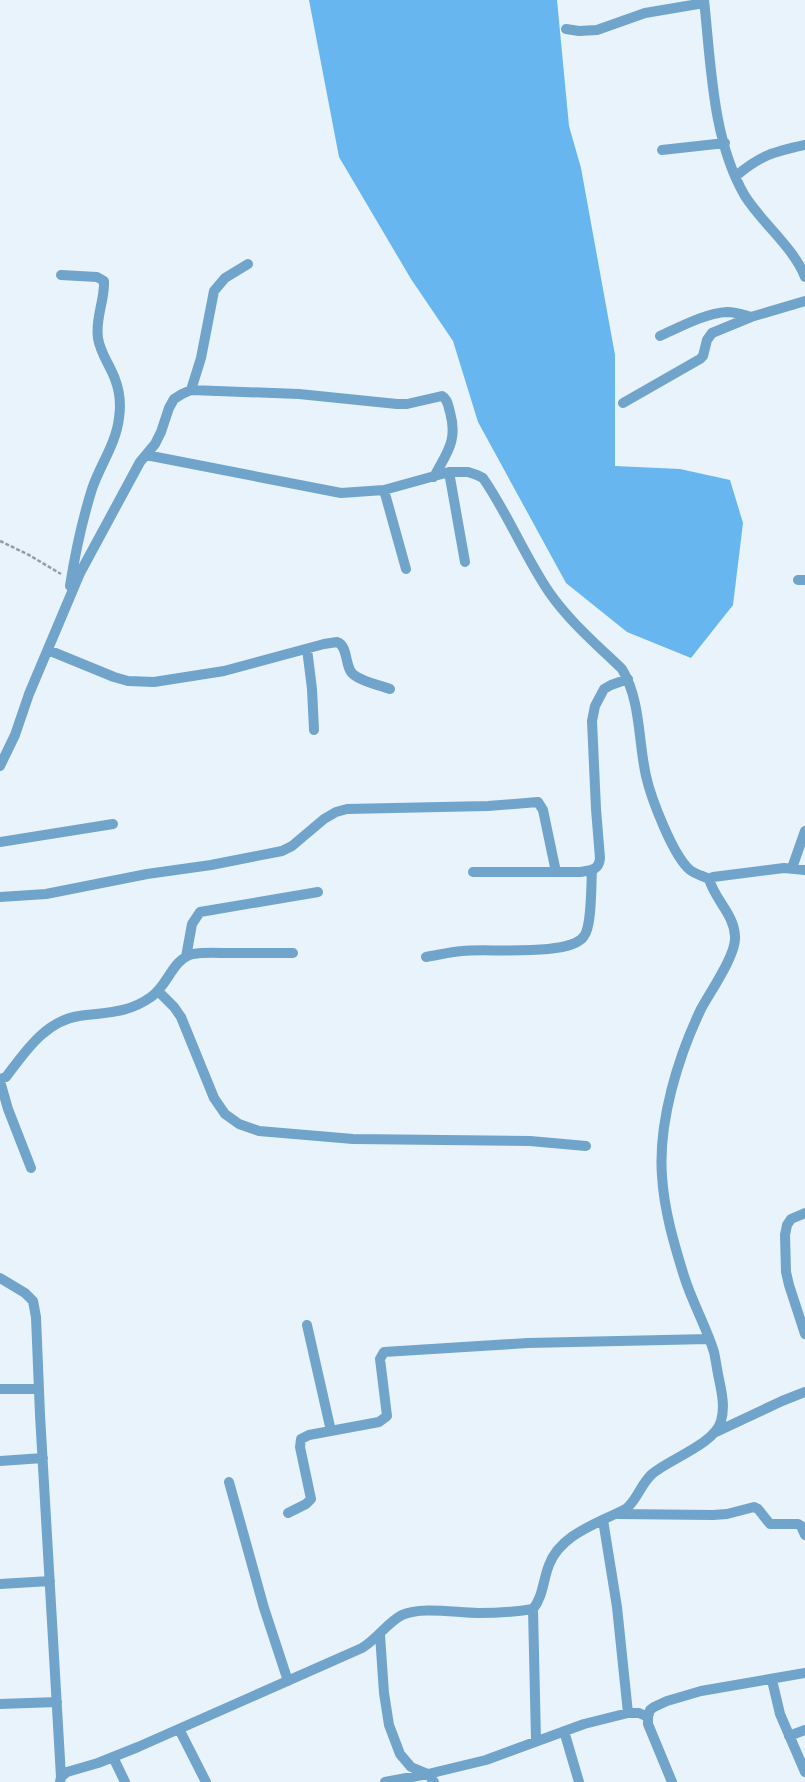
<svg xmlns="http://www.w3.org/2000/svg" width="805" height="1782" font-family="'Libre Baskerville',serif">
	<rect width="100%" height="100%" fill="#e8f3fc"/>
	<path fill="#67b6f0" d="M309,0H557L569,126L581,168L615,355V466L680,469L730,480L743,523L733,605L691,658L627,632L566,583L478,422L453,341L411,279L339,157Z"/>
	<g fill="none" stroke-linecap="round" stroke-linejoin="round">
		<path stroke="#939ea7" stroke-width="2.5" stroke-dasharray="4 2" stroke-linecap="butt" d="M0,541L29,555L61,574"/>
		<path stroke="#71a4ca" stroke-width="10" d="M704,0C711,63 712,140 745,196C762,223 794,248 805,277
			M566,29L579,31L597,30L645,13L704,3
			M662,150L725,143
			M736,176C761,155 773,152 805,145
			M61,275L97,277L104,281C105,300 95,318 98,338C100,353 110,365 115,379C120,392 121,405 119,418C116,444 100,465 92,489C82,521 75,554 70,586
			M660,336C680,327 706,313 727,312C736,312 744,315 751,317
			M191,390L201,358L214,291L225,278L248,264
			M623,403L700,359L703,356L707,340L712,333L751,317L805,301
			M146,455L341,493L384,490L449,472H468L477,475L483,478C508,514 524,555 549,592C569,621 596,644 622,669C641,701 638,740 646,776C651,798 673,856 690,870C695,874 703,876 709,879
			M449,472L465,562
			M384,490L406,569
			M798,580H805
			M307,649L312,689L314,730
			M48,650L114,677L128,681L154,682L224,671L324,644L337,642C349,646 344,668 354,675C363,682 379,685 390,689
			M0,766L15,735L29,694L80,573L140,462L155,444L161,432L169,408L174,399L182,394L191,390L299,394L397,404H407L442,396C448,399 448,406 450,412C458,441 447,452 434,477
			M0,842L113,824
			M792,868L805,831
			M473,872H580C590,870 599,871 600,858L596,809L592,721L595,706L604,689L611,685L628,679
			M0,897L46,894L147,874L211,865L282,851L292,846L324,819L336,812L347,809L488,806L538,802L543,810L556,872
			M186,957L192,924L200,912L318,892
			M426,957C438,955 450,952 462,951C486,948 571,957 584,936C592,926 591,885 592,870
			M158,991L174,1007L181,1017L214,1098L225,1114L239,1124L259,1131L353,1139L530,1141L586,1146
			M0,1079L6,1077C25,1052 45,1021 79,1016C106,1012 127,1014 151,997C168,986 172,959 193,954C204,952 218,953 229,953C251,953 272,953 293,953
			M0,1081L8,1109L31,1168
			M805,1213L791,1219L787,1225L785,1235L786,1272L789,1285L805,1334
			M0,1278L25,1293L33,1301L36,1317L40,1415L61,1777
			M307,1325L331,1431
			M0,1389H39
			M716,1432L782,1401L805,1392
			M0,1461L43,1458
			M229,1482L264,1608L288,1681
			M288,1513L306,1504L311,1499L300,1447L301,1439L309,1435L379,1422L387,1416L380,1359L384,1352L528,1343L709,1339
			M617,1514L713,1515L727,1514L754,1507L758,1509L770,1524H798L801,1526L805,1535
			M603,1520L617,1607L628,1713
			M0,1584L50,1581
			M533,1609L536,1740
			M380,1635L384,1693L389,1725L400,1754L411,1767L428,1774L434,1782
			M772,1680L780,1714L805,1772
			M0,1704L57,1702
			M179,1729L206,1782
			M564,1731L579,1782
			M789,1736L805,1730
			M113,1757L125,1782
			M60,1782L61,1777L67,1772L98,1763L138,1747L362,1648C377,1639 388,1622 402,1615C421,1606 457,1613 478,1613C496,1613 515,1612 533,1609C543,1597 543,1580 549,1565C561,1533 600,1523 627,1508C638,1498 641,1484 652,1474C669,1459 715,1444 721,1421C725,1408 722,1393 719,1379C717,1370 716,1361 714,1352C706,1326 692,1302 684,1276C674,1244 664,1210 662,1176C658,1122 678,1057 701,1009C710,992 737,954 735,936C734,914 715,900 709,879L713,877L784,868L805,870
			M385,1782L428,1774L486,1760L584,1724L628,1713H639L648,1717
			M672,1782L648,1724V1717L650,1710L654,1707L667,1701L701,1691L805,1673"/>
	</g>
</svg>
